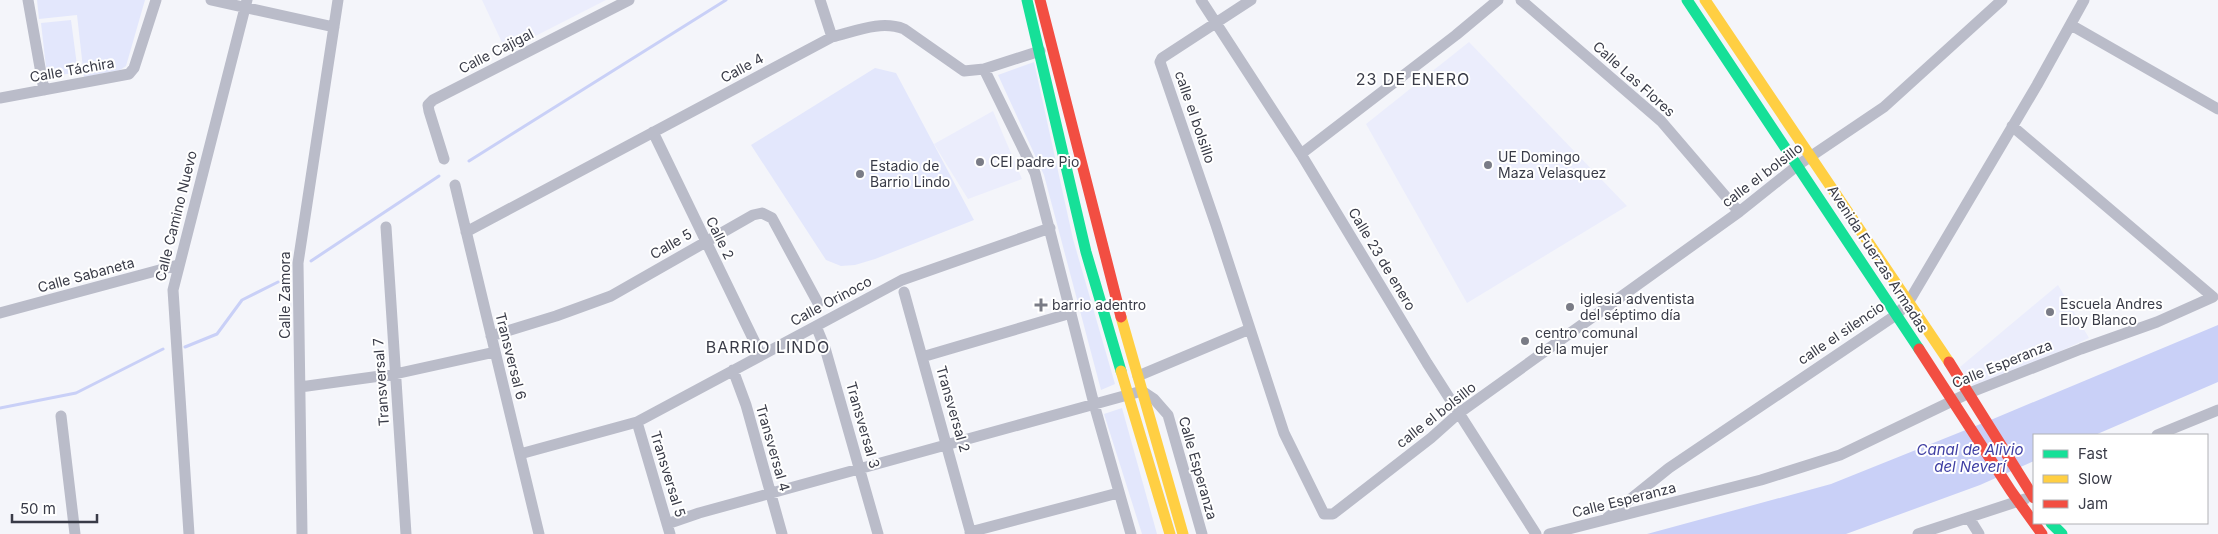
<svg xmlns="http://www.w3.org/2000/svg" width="2218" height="534" font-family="Inter,sans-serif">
	<rect width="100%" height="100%" fill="#f4f5fa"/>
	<path fill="#ebedfc" d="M482,0H606L506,51Z
		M1469,42L1627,206L1467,303L1366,124Z
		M993,111L1022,179L968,199L934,144Z
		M2058,285L2089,338L2037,362L1973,386L1960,367Z"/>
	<path fill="#e3e7fc" d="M37,0H145L126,66L120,70L84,77L77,15L39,19Z
		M71,20L78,73L47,76L41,23Z
		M1034,62L1073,239L1115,384L1101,390L1044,175L998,75Z
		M875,68L896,73L974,220L875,259L855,265L841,266L826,260L751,145Z
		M1122,408L1157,534H1142L1104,414Z"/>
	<path fill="#c9d0f7" d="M2218,325V382L2095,435H2034V461L1980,485L1846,534H1647L1831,484L1993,419Z"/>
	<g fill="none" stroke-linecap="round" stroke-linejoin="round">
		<path stroke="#c9d0f7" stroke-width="3" d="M469,161L726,0
			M311,261L439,176
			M185,347L217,334L242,300L278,282
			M0,408L76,393L163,349"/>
		<path stroke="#babcc9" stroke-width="11" d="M28,0L44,90
			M211,0L334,27
			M820,0L832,37
			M1201,0L1301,154L1427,363L1536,534
			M1251,0L1162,58L1160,62L1216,225L1284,433L1324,514H1333L1431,438L1459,413L1739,212L1798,165L1884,107L2002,0
			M1521,0L1661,121L1739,212
			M2071,25L2218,109
			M984,69L1035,173L1094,404L1131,534
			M0,98L129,74L134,68L156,0
			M653,132L761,355
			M1301,154L1456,35L1498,0
			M444,159L429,111L428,105L433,100L629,0
			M455,185L539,534
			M386,227L406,534
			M466,232L832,37C856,31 881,20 904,29L964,71L984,69L1040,51
			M904,292L971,534
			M0,313L178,265
			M816,326L825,348L878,534
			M491,336L556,316L611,296L753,215L762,213L772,218L818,303
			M922,357L1071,313
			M733,370L746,405L782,534
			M1138,376L1250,329
			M300,387L395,374L495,352
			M61,416L75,534
			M637,422L670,534
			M2157,435L2218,410
			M520,454L637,422L902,280L1050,228
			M1607,518L1669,468L1896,315L1908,303L2037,85L2084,0
			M1969,518L1979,534
			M667,524L699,513L1142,391L1154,399L1168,415L1202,534
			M970,532L1118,493
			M189,534L173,290L247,0
			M302,534L298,263L338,0
			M1549,534L1761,480L1840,455L1969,393L2081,349L2157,322L2213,297L2012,126
			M1918,534L2025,499"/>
		<path stroke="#16e098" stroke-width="11" d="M1027,0L1086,252L1121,371
			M1687,0L1919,349
			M2051,523L2062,534"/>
		<path stroke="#ffcf43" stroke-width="11" d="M1705,0L1949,362
			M1121,317L1183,534
			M1121,371L1170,534"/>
		<path stroke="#f24e42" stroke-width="11" d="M1040,0L1121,317
			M1919,349L2011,491L2042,534
			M1949,362L2034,498"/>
	</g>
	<g fill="#7a7c86" stroke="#fff" stroke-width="2">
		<circle cx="980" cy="162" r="5"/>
		<circle cx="1488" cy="165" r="5"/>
		<circle cx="860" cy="174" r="5"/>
		<path d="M1038.5 297.5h5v5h5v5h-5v5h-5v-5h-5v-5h5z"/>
		<circle cx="1570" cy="307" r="5"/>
		<circle cx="2050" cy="312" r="5"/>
		<circle cx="1525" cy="341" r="5"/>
	</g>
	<g text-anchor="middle" stroke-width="4" stroke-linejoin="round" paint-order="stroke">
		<g font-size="14" fill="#393b47" stroke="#fff">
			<text transform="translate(496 51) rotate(-27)" y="5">Calle Cajigal</text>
			<text transform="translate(742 68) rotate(-28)" y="5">Calle 4</text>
			<text transform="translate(72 70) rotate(-10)" y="5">Calle Táchira</text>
			<text transform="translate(1634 79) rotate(42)" y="5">Calle Las Flores</text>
			<text transform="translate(1195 117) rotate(71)" y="5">calle el bolsillo</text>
			<text transform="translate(1762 175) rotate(-37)" y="5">calle el bolsillo</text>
			<text transform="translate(176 216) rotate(-76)" y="5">Calle Camino Nuevo</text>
			<text transform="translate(720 238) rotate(64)" y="5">Calle 2</text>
			<text transform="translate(671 244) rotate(-30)" y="5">Calle 5</text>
			<text transform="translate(1382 259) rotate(59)" y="5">Calle 23 de enero</text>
			<text transform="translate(1878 259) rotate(57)" y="5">Avenida Fuerzas Armadas</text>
			<text transform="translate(86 275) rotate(-15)" y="5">Calle Sabaneta</text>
			<text transform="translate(285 295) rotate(-90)" y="5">Calle Zamora</text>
			<text transform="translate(831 301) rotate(-28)" y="5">Calle Orinoco</text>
			<text transform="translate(1841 333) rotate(-34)" y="5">calle el silencio</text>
			<text transform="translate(511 356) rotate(76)" y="5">Transversal 6</text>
			<text transform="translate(2002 364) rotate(-22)" y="5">Calle Esperanza</text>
			<text transform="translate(381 382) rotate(-94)" y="5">Transversal 7</text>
			<text transform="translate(953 409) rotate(74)" y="5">Transversal 2</text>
			<text transform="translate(1436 415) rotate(-38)" y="5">calle el bolsillo</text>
			<text transform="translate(863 425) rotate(74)" y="5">Transversal 3</text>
			<text transform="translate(773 448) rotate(74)" y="5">Transversal 4</text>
			<text transform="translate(1198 468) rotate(74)" y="5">Calle Esperanza</text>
			<text transform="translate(668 474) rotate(73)" y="5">Transversal 5</text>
			<text transform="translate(1624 500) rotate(-14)" y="5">Calle Esperanza</text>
		</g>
		<g font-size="14" fill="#393b47" stroke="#fff" text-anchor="start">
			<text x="1498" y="162">UE Domingo<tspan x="1498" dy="16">Maza Velasquez</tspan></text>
			<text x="990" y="167">CEI padre Pio</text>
			<text x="870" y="171">Estadio de<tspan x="870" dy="16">Barrio Lindo</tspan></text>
			<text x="1580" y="304">iglesia adventista<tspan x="1580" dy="16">del séptimo día</tspan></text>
			<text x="2060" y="309">Escuela Andres<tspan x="2060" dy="16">Eloy Blanco</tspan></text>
			<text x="1052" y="310">barrio adentro</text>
			<text x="1535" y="338">centro comunal<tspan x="1535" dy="16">de la mujer</tspan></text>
		</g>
		<g font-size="15" font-style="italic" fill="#4040a4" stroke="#fff">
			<text x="1970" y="455">Canal de Alivio<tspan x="1970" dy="17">del Neverí</tspan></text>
		</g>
		<g font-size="16" letter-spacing="1" fill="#393b47" stroke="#fff">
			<text x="1413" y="85">23 DE ENERO</text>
			<text x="768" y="353">BARRIO LINDO</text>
		</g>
	</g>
	<rect x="2033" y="434" width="175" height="90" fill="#ffffff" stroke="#b0b1b5"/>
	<rect x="2043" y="450" width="25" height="8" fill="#16e098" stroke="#b0b1b5"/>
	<text x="2078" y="459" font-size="15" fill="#393b47">Fast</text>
	<rect x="2043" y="475" width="25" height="8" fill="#ffcf43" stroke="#b0b1b5"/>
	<text x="2078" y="484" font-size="15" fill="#393b47">Slow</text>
	<rect x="2043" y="500" width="25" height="8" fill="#f24e42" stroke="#b0b1b5"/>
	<text x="2078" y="509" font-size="15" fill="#393b47">Jam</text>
	<path d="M12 514v8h85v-8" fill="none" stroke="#393b47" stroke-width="2.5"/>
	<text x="20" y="514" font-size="15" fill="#393b47" stroke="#ffffff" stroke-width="4" paint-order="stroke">50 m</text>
</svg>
